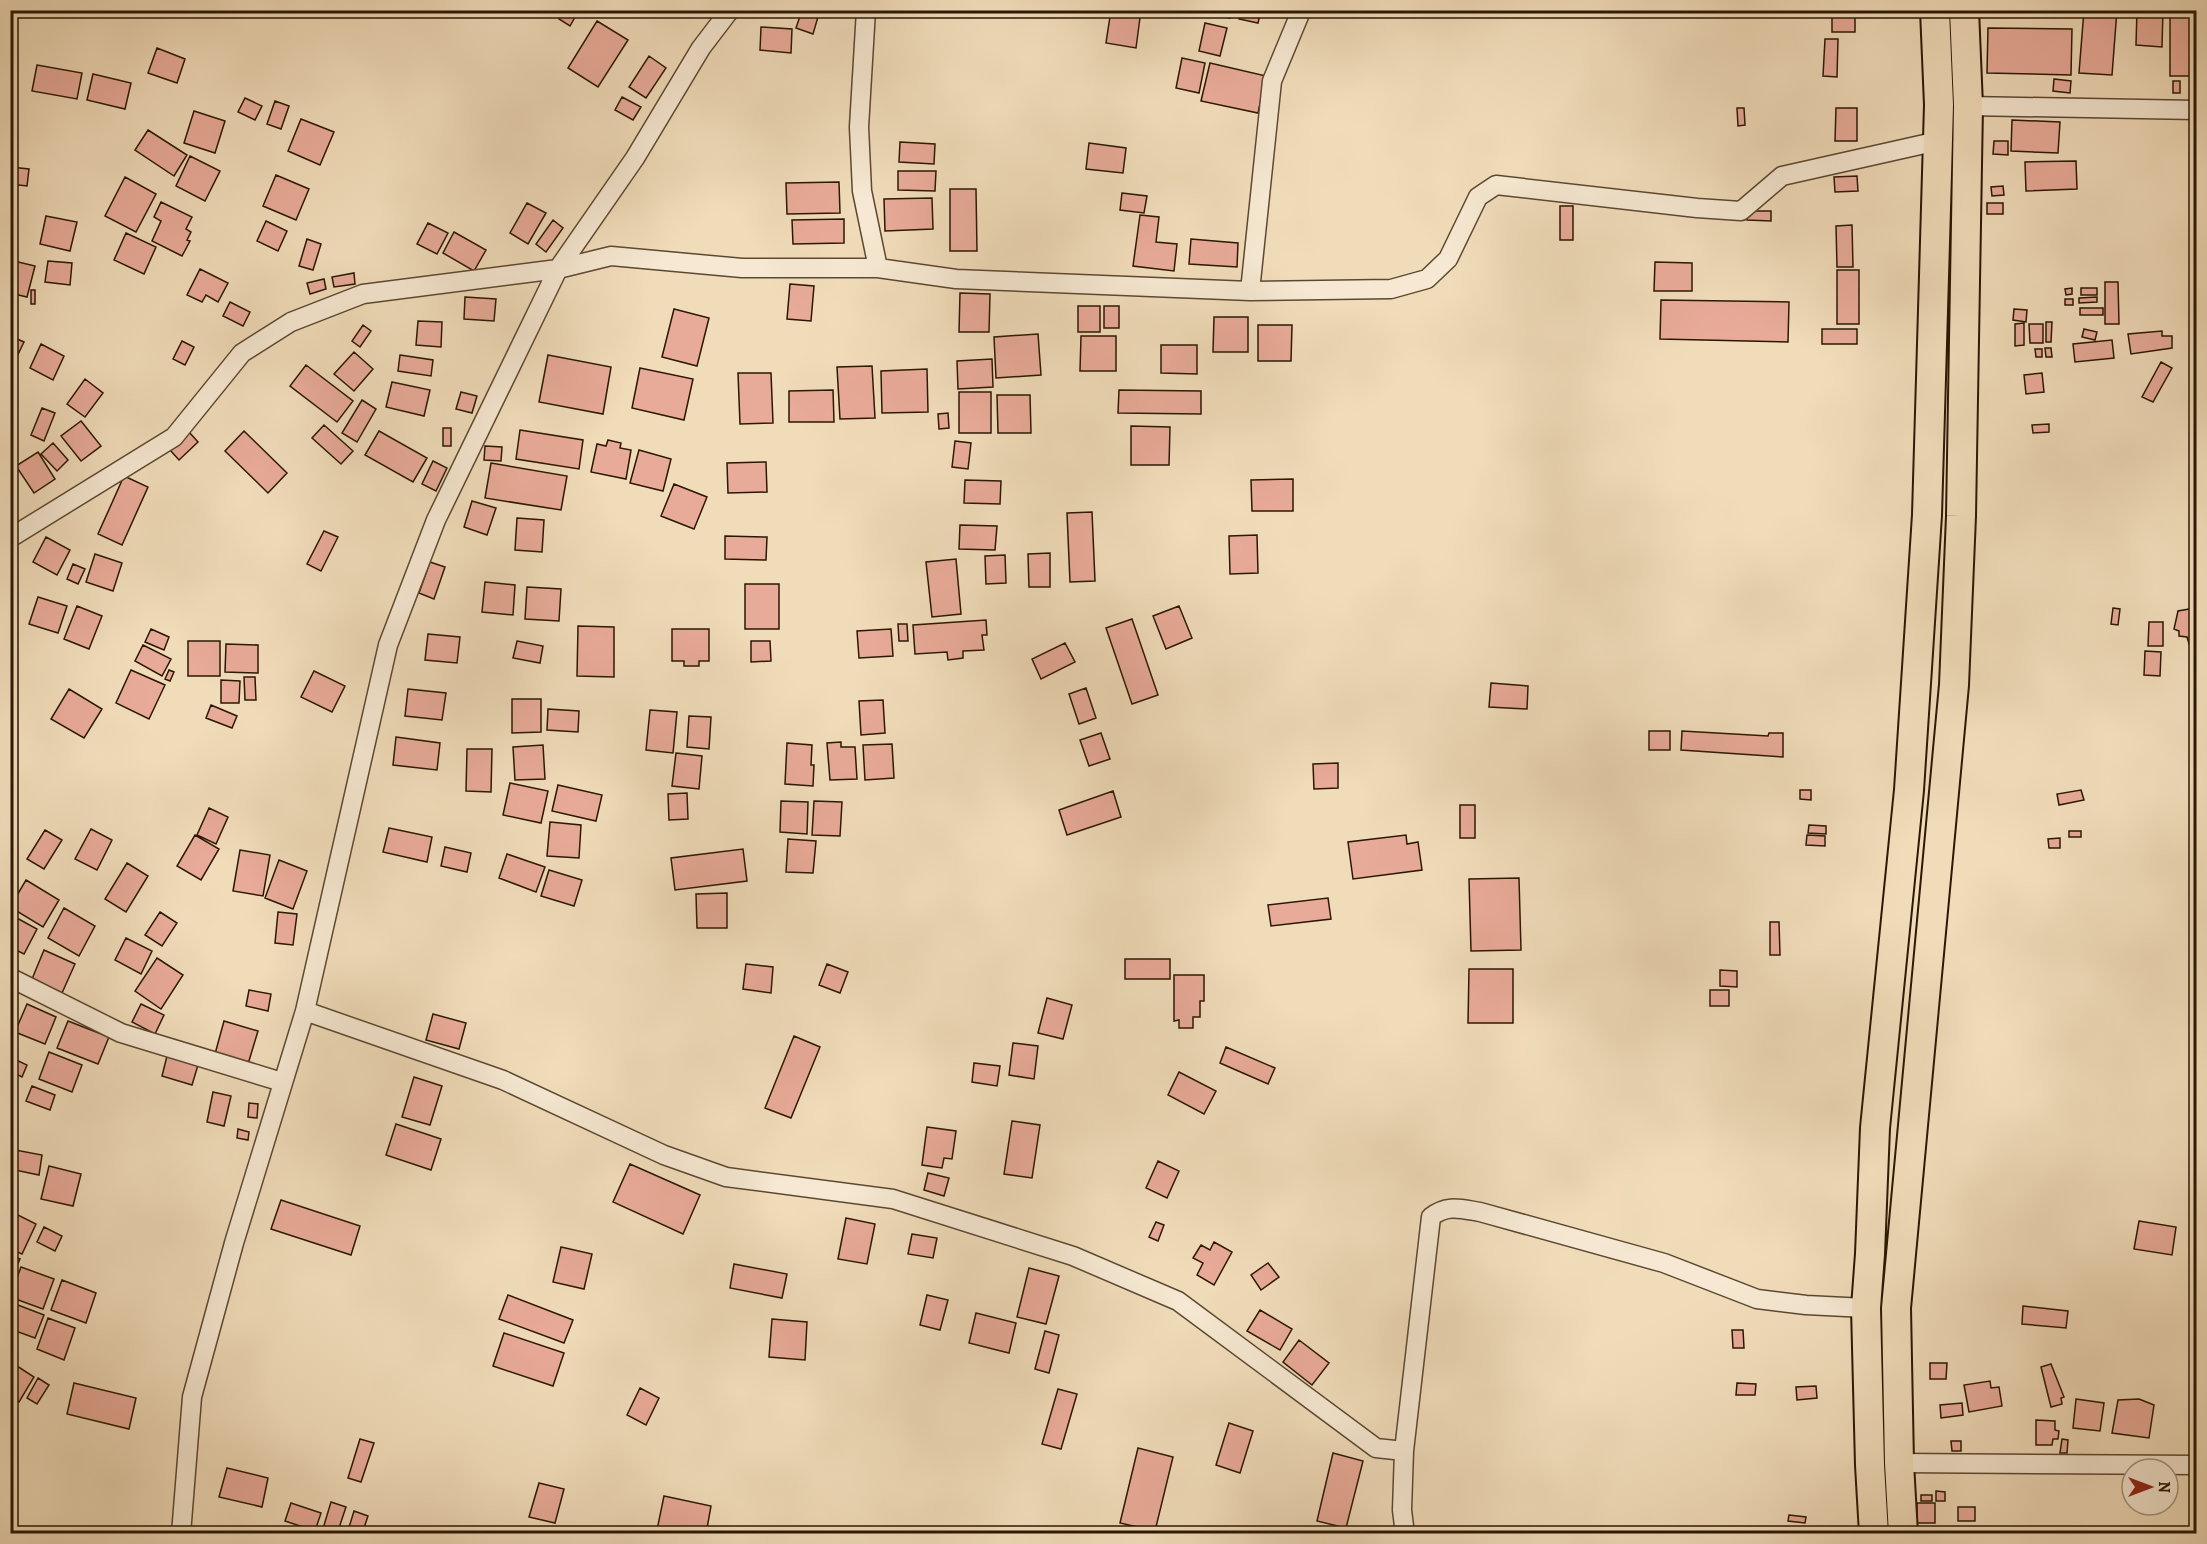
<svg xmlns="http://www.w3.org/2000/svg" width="2207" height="1544" font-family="Alegreya,serif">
	<rect width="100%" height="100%" fill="#f1dcba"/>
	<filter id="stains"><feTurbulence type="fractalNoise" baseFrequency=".00333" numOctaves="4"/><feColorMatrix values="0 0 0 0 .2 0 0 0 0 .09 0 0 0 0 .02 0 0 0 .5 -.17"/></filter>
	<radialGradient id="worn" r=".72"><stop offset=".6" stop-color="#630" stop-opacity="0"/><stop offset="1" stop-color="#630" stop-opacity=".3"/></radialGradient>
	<path fill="#e9ab99" stroke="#2b1702" stroke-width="1.5" d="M564,10H579L570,26L559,19Z
		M802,10H820L813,34L796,28Z
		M1111,10H1141L1136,48L1106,43Z
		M1208,10H1232L1230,18L1208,13Z
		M1241,10H1261L1258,23L1239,19Z
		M1832,10H1855V32H1832Z
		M2084,10H2117L2112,75L2079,73Z
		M2137,10H2163L2162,47L2136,45Z
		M2170,16L2196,17V76H2170Z
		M597,21L628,40L598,87L568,68Z
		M1205,23L1227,28L1220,56L1199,51Z
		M761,27L792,29L791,53L760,50Z
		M1988,28L2072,29L2071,75L1987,73Z
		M1825,39H1838L1837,77L1823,76Z
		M157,48L185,59L177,83L148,73Z
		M649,56L666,68L646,98L629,87Z
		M1182,58L1205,63L1199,93L1176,88Z
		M1210,63L1266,76L1258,113L1201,101Z
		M37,65L82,73L77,99L32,91Z
		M93,74L131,83L125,109L87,100Z
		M2054,79L2071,81L2070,93L2053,91Z
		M2173,81H2180V93H2173Z
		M622,97L641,107L633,120L615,110Z
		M245,98L262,106L255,120L238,112Z
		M275,101L289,106L281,129L267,124Z
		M1737,108H1744L1745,125L1738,126Z
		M1836,108H1857V141H1835Z
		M194,111L225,121L215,153L184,143Z
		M301,119L334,132L320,165L288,151Z
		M2012,120L2060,122L2058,153L2011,151Z
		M148,130L187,155L174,176L135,150Z
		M1994,141H2008V155L1993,154Z
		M900,142L935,144L934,164L899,162Z
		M1089,143L1126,148L1123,173L1086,169Z
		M190,156L220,171L205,201L176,186Z
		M2076,161L2077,189L2026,191L2025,162Z
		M10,167L29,169L27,186L10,184Z
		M898,171H936L935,191L898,190Z
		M276,175L309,189L296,220L263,206Z
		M1857,176L1858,191L1835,192L1834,177Z
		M125,177L156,194L136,232L105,216Z
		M839,182L840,213L787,214L786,183Z
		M2003,186L2004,195L1992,196L1991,187Z
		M950,189H976L977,251H950Z
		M1122,193L1147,196L1144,213L1120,210Z
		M932,198L933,229L885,231L884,199Z
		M161,202L192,217L186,229L191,232L187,240L190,241L182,256L152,241L161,221L154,217Z
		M527,203L546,213L528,244L510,233Z
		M1987,203H2003V214H1987Z
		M1560,206H1573V240H1560Z
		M1747,211H1771V221L1747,220Z
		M1140,215L1159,217L1156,242L1177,244L1174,271L1133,266Z
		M46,216L77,222L70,251L40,244Z
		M844,219V243L793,244L792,220Z
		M553,220L563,228L546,252L536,244Z
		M266,221L287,231L278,251L257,241Z
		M428,223L448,233L437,254L417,244Z
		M1852,225L1853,267H1837L1836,226Z
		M454,232L486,250L474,271L443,253Z
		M126,233L156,247L144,274L114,260Z
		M307,239L321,244L313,270L299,266Z
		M1191,239L1238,243L1237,267L1189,264Z
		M10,260L35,266L27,297L10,293Z
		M48,261L72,263L70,285L45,282Z
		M1655,262L1692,263V291H1654Z
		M200,269L228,283L218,302L206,295L202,302L187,295Z
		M1837,270H1859V324H1837Z
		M354,273L355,284L334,287L332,277Z
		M324,279L326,289L310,294L307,283Z
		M2105,282H2118L2119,324H2105Z
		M790,284L814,286L811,321L787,319Z
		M2072,288V294L2066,295L2065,289Z
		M2081,288H2097V295H2081Z
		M31,290H35V304H31Z
		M960,293L990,294L989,332H959Z
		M465,297L496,299L494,321L464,319Z
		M2097,297V302L2079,303V298Z
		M2065,299H2073V305H2065Z
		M1661,300L1789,302L1788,342L1660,339Z
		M230,302L250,312L243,326L223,316Z
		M1078,306H1100V332H1078Z
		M1104,306H1119V328H1104Z
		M2080,308H2103V315H2080Z
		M674,309L709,318L697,366L662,357Z
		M2014,309L2027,310L2026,322L2013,320Z
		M1214,317H1248V352H1213Z
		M418,321L442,322L441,347L416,345Z
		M2046,322H2052L2051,342H2046Z
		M2024,323V345L2015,346V324Z
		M2029,324H2043V343H2030Z
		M363,325L371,331L360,347L352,341Z
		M1258,325H1292L1291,361H1258Z
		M1822,329H1857V344H1822Z
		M2084,329L2097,332L2095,340L2082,337Z
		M2162,331V336H2172V348L2131,354L2128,334Z
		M1038,334L1041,375L996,378L994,337Z
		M10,336L24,342L11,369L10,368Z
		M1081,336H1116V371H1080Z
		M2112,340L2114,358L2075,362L2073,344Z
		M182,341L194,347L185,365L173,359Z
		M41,344L64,356L53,380L30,368Z
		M1161,345H1197V374L1161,373Z
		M2045,348H2051L2052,357H2046Z
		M2035,349H2042V357H2036Z
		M354,352L373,369L354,391L334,374Z
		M400,355L433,360L431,376L398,371Z
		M548,355L611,367L603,414L539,402Z
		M992,359L993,387L958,389L957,361Z
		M2161,362L2172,368L2153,402L2142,397Z
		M306,365L353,401L337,422L290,386Z
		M872,366L875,418L840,419L837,367Z
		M640,368L693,379L684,420L632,408Z
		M927,369L928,412L882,413L881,371Z
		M738,373H771L773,423L740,424Z
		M2042,373L2044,392L2026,394L2024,375Z
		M85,379L103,393L85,417L67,404Z
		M392,382L430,390L424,416L386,407Z
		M833,390L834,422H789V391Z
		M1119,390L1201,391V414L1118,413Z
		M461,392L477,396L472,413L456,409Z
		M959,392H991V433H959Z
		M997,395H1030L1031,433H998Z
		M362,400L376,409L357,442L342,433Z
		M42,408L55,413L44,441L31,435Z
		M948,413L949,428L939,429L938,414Z
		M81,421L101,446L81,461L61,436Z
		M2049,424V432L2033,433L2032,425Z
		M324,425L353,451L341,464L312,438Z
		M1131,426L1170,427L1169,465H1131Z
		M443,428H451V446H443Z
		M520,430L583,440L579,469L516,459Z
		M244,431L287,473L268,493L225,451Z
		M379,431L427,458L413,482L365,455Z
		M189,432L198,442L179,460L170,450Z
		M608,440L621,443L620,448L631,450L626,479L591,472L597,444L606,446Z
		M955,441L971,443L968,469L952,467Z
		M53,443L68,460L57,471L41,454Z
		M485,446L502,447L501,461L484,460Z
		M639,450L671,459L663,491L630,483Z
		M38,452L55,479L34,493L16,466Z
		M433,461L447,468L436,491L422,484Z
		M766,462L767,492L728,493L727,463Z
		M491,463L567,476L561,510L485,498Z
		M124,476L148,487L122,545L98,534Z
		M1293,479V511H1252L1251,480Z
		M965,480L1001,481L1000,504L964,503Z
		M674,484L707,497L694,529L661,516Z
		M472,501L496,508L487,535L464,527Z
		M1092,512L1095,581L1070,582L1067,513Z
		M517,518L544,520L542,552L515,550Z
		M960,525L997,526L995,550L959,549Z
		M324,531L338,537L321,571L307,564Z
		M1257,535L1258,573L1230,574L1229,536Z
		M725,536L767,537L766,560L725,559Z
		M46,537L70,550L57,575L33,562Z
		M1050,553V587H1029L1028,554Z
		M95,554L122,563L113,591L86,582Z
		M1005,555L1006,583L986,584L985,556Z
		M956,559L961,614L932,617L926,562Z
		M430,562L445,567L434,599L419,593Z
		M73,564L85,569L78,584L67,579Z
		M485,582L515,585L513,615L482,612Z
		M745,584H779V629H745Z
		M527,587L561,589L559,621L525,619Z
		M38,597L67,606L58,633L29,624Z
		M77,606L102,616L89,649L64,639Z
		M1179,606L1192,638L1166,649L1153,616Z
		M2113,608L2120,609L2118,625L2111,624Z
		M2189,609H2196V646L2190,647L2187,637L2179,636V631L2174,629L2178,611Z
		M1132,619L1158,695L1132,704L1106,628Z
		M986,620L987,635H982L984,650L963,651V658L948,660L947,652L915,654L913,625Z
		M2149,622H2163V646H2148Z
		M898,624H907L908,641H899Z
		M578,626L614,627V677L577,676Z
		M151,629L169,637L164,650L145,642Z
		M672,629H709V661H699V666H684V661H672Z
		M891,629L893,656L859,658L857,631Z
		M428,634L460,637L457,663L425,660Z
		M188,641H220V676H188Z
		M517,641L543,646L540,663L513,658Z
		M751,641H770L771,661L751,662Z
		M1065,643L1075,662L1041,679L1032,659Z
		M226,644L258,645V673L225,672Z
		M143,645L171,659L162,676L135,661Z
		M2145,651L2161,652L2160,676L2144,675Z
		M131,670L165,685L149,719L116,703Z
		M169,670L174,672L170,681L165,679Z
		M314,671L345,686L332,712L301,697Z
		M244,677H255L256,700H245Z
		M221,680L240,681L239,703H221Z
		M1491,683L1528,686L1527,709L1489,707Z
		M1086,688L1096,718L1079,724L1069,694Z
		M69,689L102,709L84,738L51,719Z
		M408,689L446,693L442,720L405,716Z
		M512,699H541V732L512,733Z
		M883,700L885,733L861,735L859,701Z
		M211,705L237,716L232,728L206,718Z
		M548,709L579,711L578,732L547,730Z
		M650,710L677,712L673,753L646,750Z
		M689,716L711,717L709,749L687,747Z
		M1649,731H1670V750H1649Z
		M1682,731L1768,736L1769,733H1783V757L1681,750Z
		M1101,733L1110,759L1089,766L1080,740Z
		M396,737L440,743L437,770L393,765Z
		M841,742V747H855L857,779L830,780L827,743Z
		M787,743L812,745L811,765H814L813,786L785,784Z
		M892,744L894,778L865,780L863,745Z
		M543,745L545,779L515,780L513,747Z
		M467,749H492L491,792L466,791Z
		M676,753L702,756L699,789L672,786Z
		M1338,763V788L1314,789L1313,764Z
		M510,783L548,791L541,823L503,815Z
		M558,785L602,795L596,821L552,811Z
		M1800,790H1811V800L1800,799Z
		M2081,790L2084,800L2059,805L2057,794Z
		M1113,791L1121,817L1067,835L1059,810Z
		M687,793L688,819L669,820L668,794Z
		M781,801L808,802L807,834L780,832Z
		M814,801L842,802L840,836L812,835Z
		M1460,805H1475V838H1460Z
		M209,808L228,817L216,844L197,835Z
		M550,822L581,825L579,858L547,856Z
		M1809,825L1826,826V834L1808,833Z
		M389,828L432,837L427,862L383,852Z
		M91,829L112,840L97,870L75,859Z
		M45,830L62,840L44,869L27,859Z
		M2069,831H2081V837H2069Z
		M195,835L219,849L201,880L177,866Z
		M1406,835L1407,844L1418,842L1422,870L1353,879L1348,842Z
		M1807,835L1825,836V846L1806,845Z
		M2060,838V848H2049L2048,839Z
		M788,839L816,841L813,873L786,872Z
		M445,847L471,853L467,872L441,866Z
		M743,849L747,881L675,890L671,858Z
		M240,850L270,855L263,896L233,891Z
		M507,854L545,867L536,892L499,878Z
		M279,860L307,871L293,909L265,898Z
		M127,863L148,876L126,912L105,899Z
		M549,870L582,880L574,906L541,896Z
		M1519,878L1521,950L1471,951L1469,879Z
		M26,880L59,900L43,927L10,907Z
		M727,893V928H697L696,894Z
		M1328,898L1331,919L1271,926L1268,905Z
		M64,908L95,926L79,956L48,938Z
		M160,912L177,923L162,946L145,935Z
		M278,912L297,914L293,945L275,943Z
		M15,917L37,929L24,954L10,947V925Z
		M1770,922H1779L1780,955H1770Z
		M126,938L152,951L141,974L115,960Z
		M44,950L75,964L62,993L32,979Z
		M157,958L183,975L161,1009L135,991Z
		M1125,959H1170V979H1125Z
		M746,964L773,967L771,993L743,989Z
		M827,964L848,972L840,993L819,985Z
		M1469,969H1513V1023H1468Z
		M1720,970L1737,971V987L1720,986Z
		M1174,975H1204V1001H1200V1017H1193V1028H1179V1020L1174,1021Z
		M249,990L271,994L268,1011L246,1006Z
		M1710,990H1729V1006H1710Z
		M1047,998L1072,1005L1063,1039L1038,1033Z
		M27,1004L56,1017L45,1044L15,1032Z
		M141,1004L164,1015L155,1034L132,1022Z
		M433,1014L466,1023L459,1049L426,1040Z
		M68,1021L109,1037L98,1064L57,1048Z
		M224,1021L258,1031L248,1064L215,1054Z
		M794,1036L820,1047L791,1118L765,1108Z
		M1013,1043L1038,1046L1034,1079L1009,1075Z
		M1226,1047L1275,1068L1268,1084L1220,1063Z
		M49,1052L82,1065L72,1092L39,1079Z
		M167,1056L198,1065L192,1085L162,1076Z
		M10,1057L27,1065L22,1077L10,1071Z
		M974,1063L1000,1066L997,1086L972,1082Z
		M1179,1072L1216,1091L1204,1114L1168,1095Z
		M414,1077L442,1086L430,1125L402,1117Z
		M32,1086L55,1095L50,1110L26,1101Z
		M213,1092L231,1096L224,1126L207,1122Z
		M249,1103L258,1104L257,1118L248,1117Z
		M1012,1121L1040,1125L1032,1178L1004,1174Z
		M396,1124L441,1139L431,1170L386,1155Z
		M927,1127L956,1131L952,1159L944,1158L942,1168L922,1165Z
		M238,1129L249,1132L248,1140L237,1138Z
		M10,1149L42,1155L39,1175L10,1169Z
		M1158,1161L1179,1171L1167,1198L1146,1188Z
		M630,1164L700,1195L683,1234L613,1202Z
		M49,1166L81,1174L73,1206L41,1199Z
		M928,1173L949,1178L944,1196L924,1190Z
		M281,1200L360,1226L351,1255L271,1229Z
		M10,1211L36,1224L22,1254L10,1249Z
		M846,1218L875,1224L867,1264L838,1259Z
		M2139,1221L2176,1227L2172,1255L2134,1249Z
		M1156,1222L1164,1225L1158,1241L1149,1237Z
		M44,1227L62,1236L55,1251L37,1242Z
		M912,1234L937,1238L933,1258L908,1254Z
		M1214,1242L1232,1252L1214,1285L1197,1275L1203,1263L1193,1258L1201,1245L1210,1250Z
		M561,1247L592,1254L584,1289L553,1282Z
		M10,1255L20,1259L16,1268L10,1265Z
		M1268,1263L1279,1277L1261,1290L1251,1275Z
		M734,1264L787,1274L782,1298L730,1288Z
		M21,1267L54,1279L43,1309L10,1297Z
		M1029,1268L1059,1276L1046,1324L1017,1317Z
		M62,1280L96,1293L86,1323L51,1310Z
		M508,1295L573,1320L564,1343L499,1319Z
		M927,1295L948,1300L940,1330L920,1325Z
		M10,1302L44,1315L35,1338L10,1329Z
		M2023,1306L2068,1311L2066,1328L2022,1324Z
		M1260,1310L1292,1329L1280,1350L1247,1331Z
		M976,1313L1016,1323L1009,1353L969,1343Z
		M48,1318L75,1328L64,1360L37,1349Z
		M772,1319L807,1322L805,1360L769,1357Z
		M1732,1330H1743L1744,1348H1733Z
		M1045,1331L1059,1335L1049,1373L1035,1369Z
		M504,1333L564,1353L553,1386L493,1366Z
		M1299,1340L1329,1363L1312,1385L1283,1362Z
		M1930,1363H1947L1946,1379H1930Z
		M2051,1364L2064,1397L2061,1398L2062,1404L2051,1407L2041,1367Z
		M17,1366L34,1377L19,1402L10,1397V1377Z
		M38,1378L49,1385L37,1404L27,1398Z
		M1990,1381L1991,1388L1999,1387L2002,1406L1969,1412L1964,1385Z
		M74,1383L136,1398L129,1429L67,1414Z
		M1737,1383L1756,1384L1755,1395H1736Z
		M1816,1386L1817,1398L1797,1400L1796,1387Z
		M640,1388L659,1398L646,1425L627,1415Z
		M1058,1389L1077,1394L1061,1449L1042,1444Z
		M2076,1399L2104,1403L2100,1431L2073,1428Z
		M2139,1399L2154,1405L2149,1438L2112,1433L2118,1400Z
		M1962,1403L1963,1415L1941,1418L1940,1405Z
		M2036,1420L2055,1421V1430L2059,1431L2058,1439H2053L2052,1445H2036Z
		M1229,1423L1253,1431L1240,1473L1216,1465Z
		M360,1439L374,1443L361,1482L348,1478Z
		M2062,1439L2068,1440L2067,1453H2060Z
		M1951,1441H1961V1451H1952Z
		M1138,1448L1173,1457L1155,1531L1120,1523Z
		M1333,1453L1363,1461L1346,1528L1317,1521Z
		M227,1468L268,1478L262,1507L219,1497Z
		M539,1483L564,1489L555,1523L529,1517Z
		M1936,1491L1945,1492V1501H1936Z
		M1921,1495H1932V1501H1921Z
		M664,1496L711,1506L706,1534H672L657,1530Z
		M331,1502L346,1507L337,1534L322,1532Z
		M291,1503L321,1513L315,1531L285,1521Z
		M1917,1503H1935V1523H1917Z
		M1958,1507H1975V1521H1958Z
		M354,1511L368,1516L362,1534H347Z
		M1789,1515L1806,1517L1805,1523L1788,1521Z
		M1275,1527H1302V1534H1275Z"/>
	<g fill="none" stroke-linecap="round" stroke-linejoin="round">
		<g stroke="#5c4830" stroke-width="21">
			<path id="minor" d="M866,10L859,127L862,191L878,268
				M1968,106L2196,110
				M1250,291L1272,81L1299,16V10
				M10,538L174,437L242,353L291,322L363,294L558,269L611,256L742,268H878L956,279L1250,291L1391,289L1427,279L1448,259L1478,197L1496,185L1697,208L1741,211L1782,176L1938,141
				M10,980H15L121,1033L282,1082
				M305,1011L503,1080L664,1155L726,1177L893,1199L1073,1256L1178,1301L1376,1448L1404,1451L1431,1217C1447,1204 1461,1209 1480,1212L1664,1263L1757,1299L1806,1305L1866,1308
				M1404,1451L1402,1510L1405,1534
				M1899,1463L2196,1465
				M181,1534L192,1397L234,1243L305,1011L388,645L436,520L558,269L635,158L701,48L730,10"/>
		</g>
		<g stroke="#2b1702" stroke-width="32">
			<path id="primary" d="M1874,1534L1870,1465L1866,1308L1870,1254L1875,1128L1909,790L1927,515L1939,105L1935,10
				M1903,1534L1899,1463L1896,1308L1954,685L1961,516L1968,106L1964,10"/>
		</g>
		<use href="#minor" stroke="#f6e8d2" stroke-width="18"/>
		<use href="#primary" stroke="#f1dcba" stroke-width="28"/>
	</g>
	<rect width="2207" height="1544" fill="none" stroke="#f1dcba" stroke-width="36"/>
	<rect x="12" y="12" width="2183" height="1520" fill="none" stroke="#2b1702" stroke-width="3"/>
	<rect x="18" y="18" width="2171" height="1508" fill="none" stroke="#2b1702" stroke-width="1.5"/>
	<g transform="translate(2150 1487) rotate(90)"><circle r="28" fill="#f6e8d2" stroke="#a5947f" stroke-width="1.5"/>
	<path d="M0-4.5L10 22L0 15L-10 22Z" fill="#8f2418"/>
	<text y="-9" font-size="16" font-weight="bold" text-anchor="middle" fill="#2b1702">N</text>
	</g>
	<rect width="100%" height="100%" filter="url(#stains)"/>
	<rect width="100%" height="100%" fill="url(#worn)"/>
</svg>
